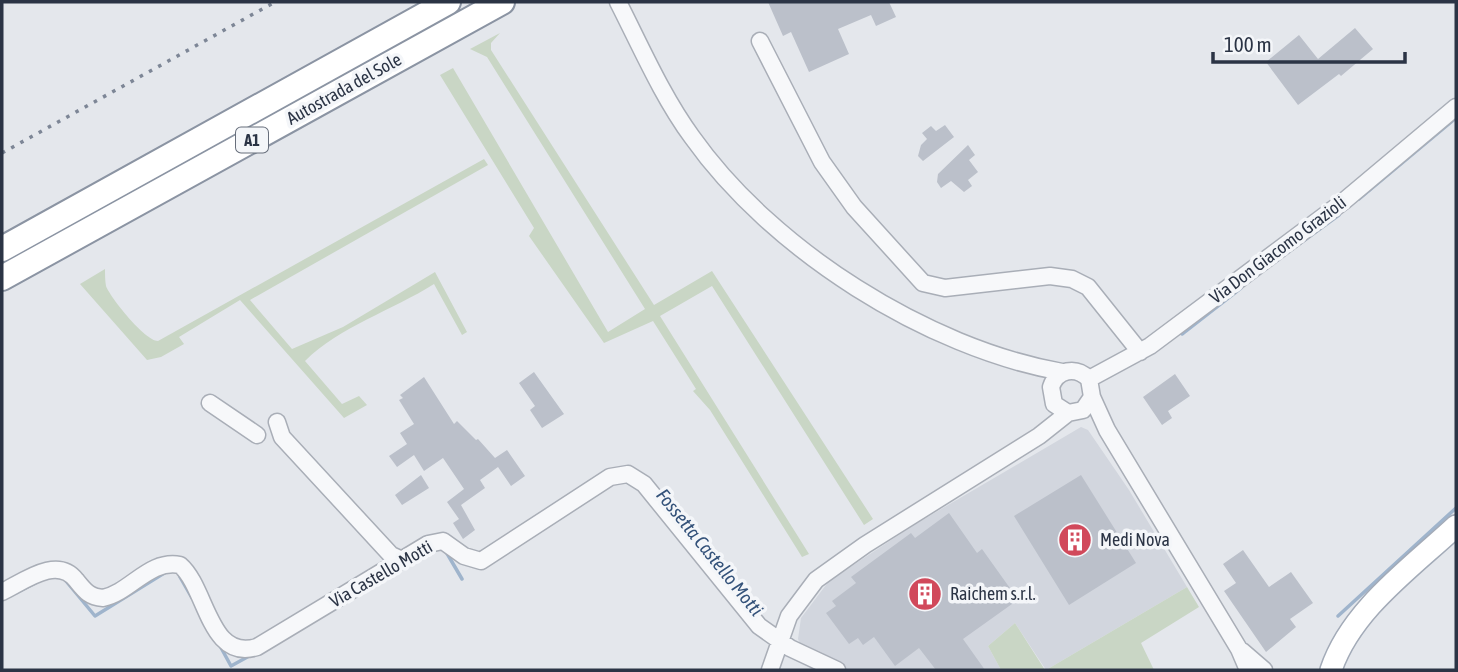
<svg xmlns="http://www.w3.org/2000/svg" width="1458" height="672" font-family="'Asap Condensed',sans-serif">
	<rect width="100%" height="100%" fill="#e4e7ec"/>
	<path fill="#d2d6de" d="M1081,427L1088,430L1129,490L1187,587L1046,670L1015,623L988,646L1001,670H811L798,639L801,618L829,581L914,525Z"/>
	<path fill="#c9d6c5" d="M500,33L491,43V50L654,305L712,271L873,519L864,525L712,286L660,316L809,554L802,557L710,410L693,391L696,389L653,321L604,343L529,236L534,228L440,75L453,68L608,332L645,309L487,57L470,49Z
		M484,159L488,165L250,300L292,349L343,327L435,272L467,332L462,335L434,284C393,310 339,327 305,361L342,404L359,396L367,405L344,418L240,300L179,337L184,344L161,357L147,360L80,284L105,269C105,274 105,281 106,286C110,297 145,341 158,341Z
		M1187,587L1199,607L1141,643L1154,670H1046Z
		M1015,623L1045,670H1001L988,646Z"/>
	<g fill="none" stroke-linecap="round" stroke-linejoin="round">
		<path stroke="#9fb4cc" stroke-width="3.5" d="M1359,199L1456,118
			M1266,268L1339,215
			M1182,334L1241,288
			M445,550L462,579
			M180,577L192,598
			M66,581L95,616L166,572
			M16,593L37,582
			M1338,616L1456,508
			M219,644L231,666L251,655"/>
	</g>
	<path fill="#bbc0ca" d="M768,2H889L896,17L876,26L871,15L838,29L849,54L809,72L791,32L783,36Z
		M1355,28L1373,49L1341,76L1339,74L1298,105L1266,62L1299,35L1318,59Z
		M945,125L954,137L923,161L918,156L921,145L927,139L922,133L931,126L936,131Z
		M968,145L975,155L969,160L978,172L968,180L972,186L964,192L951,181L941,188L937,182L938,174Z
		M534,372L564,414L542,428L530,410L535,406L519,383Z
		M1175,374L1190,396L1168,411L1172,418L1162,425L1143,397Z
		M424,377L454,424L457,421L476,440L478,439L495,458L507,450L525,476L511,486L498,467L480,480L485,488L461,505L475,530L463,539L453,523L459,519L447,502L464,489L443,458L424,471L414,455L397,467L389,456L407,444L400,433L414,424L399,400L403,398L400,395Z
		M421,475L429,488L402,505L395,495Z
		M1081,475L1136,563L1069,605L1014,516Z
		M949,513L977,553L982,549L1012,591L1006,596L1012,604L963,639L985,670H936L919,648L895,666L874,637L863,645L858,638L849,644L826,613L836,606L832,601L856,583L851,577L911,533L915,538Z
		M1243,550L1269,587L1291,572L1313,603L1290,619L1296,627L1266,652L1224,591L1236,583L1223,564Z"/>
	<g fill="none" stroke-linecap="round" stroke-linejoin="round">
		<g stroke="#a9aeb7" stroke-width="19">
			<path id="minor" d="M618,2C641,47 662,96 692,137C772,250 927,348 1062,372
				M760,41L822,162L854,207L923,283L945,288L1050,276L1072,279L1088,287L1140,352
				M1089,379L1150,346L1344,201L1456,107
				M1092,397L1083,410L1068,413L1054,404L1051,387C1057,369 1076,366 1089,379L1092,397L1107,430L1239,649L1248,670
				M210,403L257,435
				M277,422L282,437L391,555L402,560
				M2,592C23,582 57,555 76,580C85,591 89,597 103,598C131,592 149,559 180,565C207,588 209,662 257,647L428,544L443,541L464,556L481,561L610,477L628,474L644,484L759,626L790,648L837,670
				M1242,651L1264,670
				M770,670L789,616L816,580L865,545L1039,436L1068,413"/>
		</g>
		<g stroke="#a3abb8" stroke-width="24">
			<path id="major" d="M1331,670C1351,610 1411,568 1456,526"/>
		</g>
		<g stroke="#8b94a3" stroke-width="28">
			<path id="highway" d="M2,249L448,2
				M2,278L502,2"/>
		</g>
		<use href="#minor" stroke="#f7f8fa" stroke-width="16"/>
		<use href="#major" stroke="#fff" stroke-width="21"/>
		<use href="#highway" stroke="#fff" stroke-width="24"/>
		<path stroke="#7d8696" stroke-width="3.5" stroke-dasharray="3.5 7" stroke-linecap="butt" d="M2,153L275,2"/>
	</g>
	<defs>
		<g id="building-disc" transform="scale(1.75)"><circle r="9.5" fill="#d1495b" stroke="#f4f6f9"/><path d="M-4-6H4V6H1V3H-1V6H-4ZM-2.5-4.3h1.7v1.8h-1.7ZM.8-4.3h1.7v1.8H.8ZM-2.5-1h1.7V.8h-1.7ZM.8-1h1.7V.8H.8Z" fill="#fff"/></g>
	</defs>
	<g fill-rule="evenodd">
		<use href="#building-disc" x="1075" y="540"/>
		<use href="#building-disc" x="925" y="594"/>
	</g>
	<g text-anchor="middle" stroke-width="7" stroke-linejoin="round" paint-order="stroke">
		<rect fill="#f4f6f9" stroke="#676e7b" stroke-width="2" x="236" y="127.5" width="32" height="25" rx="5"/>
		<g font-size="16" font-weight="bold" fill="#2b3445">
			<text x="252" y="146">A1</text>
		</g>
		<g font-size="18" fill="#2b3445" stroke="#f4f6f9">
			<text transform="translate(344 89) rotate(-29)" y="6">Autostrada del Sole</text>
			<text transform="translate(1278 250) rotate(-37)" y="6">Via Don Giacomo Grazioli</text>
			<text transform="translate(381 574) rotate(-30)" y="6">Via Castello Motti</text>
		</g>
		<g font-size="18" fill="#2b3445" stroke="#f4f6f9" text-anchor="start">
			<text x="1100" y="546">Medi Nova</text>
			<text x="950" y="600">Raichem s.r.l.</text>
		</g>
		<g font-size="19" font-style="italic" fill="#34527a" stroke="#f4f6f9">
			<text transform="translate(710 552) rotate(51)" y="7">Fossetta Castello Motti</text>
		</g>
	</g>
	<rect width="1458" height="672" fill="none" stroke="#2b3445" stroke-width="7"/>
	<path d="M1213 52v10h192v-10" fill="none" stroke="#2b3445" stroke-width="3.5"/>
	<text x="1224" y="52" font-size="21" fill="#2b3445" stroke="#f4f6f9" stroke-width="5" paint-order="stroke">100 m</text>
</svg>
